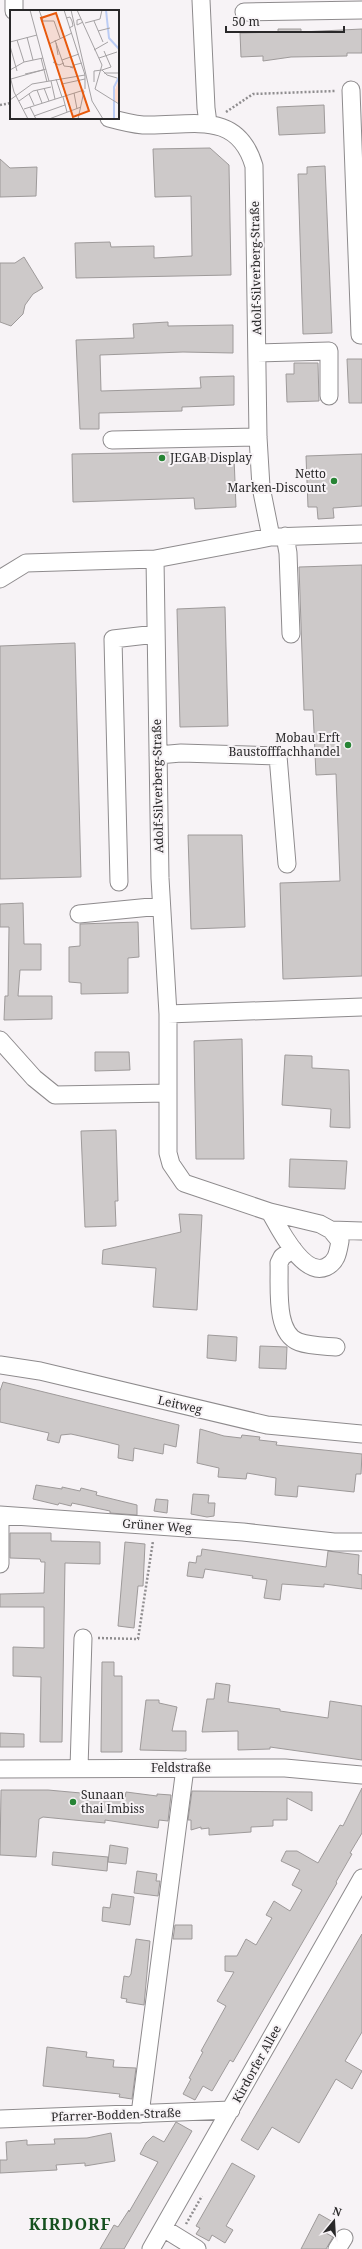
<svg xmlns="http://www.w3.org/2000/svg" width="362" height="2249" font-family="'Noto Serif',serif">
	<rect width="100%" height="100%" fill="#f7f3f6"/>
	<path fill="#cdc9c9" stroke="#9e9a9a" d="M278,29H301V32L362,29V53H347V56L291,57L263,61V56L241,57L240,33L278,32Z
		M324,105L325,133L279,135L277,107Z
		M210,148L229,165L231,275L76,278L75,243L110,242L111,247L154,246V258L192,256L191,196L155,197L153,149Z
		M0,159L10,168L37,167L36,196L0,197Z
		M325,166L332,333L303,334L298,174H307V167Z
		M24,257L43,288L33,294L25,305L23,314L11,326L0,322V263H15Z
		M168,322V326L233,325V353L183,352L100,355L101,391L201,388L200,377L234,376V405L182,407V411L99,413V429H80L76,340L134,338L133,324Z
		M347,359H362V403H349Z
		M294,363H318L319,401L287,402L286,374H294Z
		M178,452L179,459L234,457L236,507L195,509L194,498L73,502L72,454Z
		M362,454V506L333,508L334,518L318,519L317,507H308L306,456Z
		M362,565V976L283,979L280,883L340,881L336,774L316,775L313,710H304L299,567Z
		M225,607L228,726L180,727L177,609Z
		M75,643L81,877L0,879V646Z
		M188,835H242L245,927L191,929Z
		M23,903L24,944H41V970H20L18,996H52V1019L4,1020L5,996H8L9,927H0V904Z
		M138,922L139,957L128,958V993L81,994V983L69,982V947L80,946V924Z
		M242,1039L244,1159H196L194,1041Z
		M95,1052H129L130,1070L95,1071Z
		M285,1055L312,1056V1068L349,1070L350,1128L330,1127L331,1109L282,1105Z
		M116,1130L118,1201H115L116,1226L85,1227L81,1131Z
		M290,1159L347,1161L345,1189L289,1187Z
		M179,1214L202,1215L197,1310L153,1307L156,1268L102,1264L103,1250L181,1232Z
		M208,1335L237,1337L236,1361L207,1358Z
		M260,1346L287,1347L286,1369L259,1368Z
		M3,1382L179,1425L176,1447L164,1444L163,1454L134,1448L133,1461L118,1458L119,1445L107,1442L71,1434L61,1435L59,1443L47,1440L49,1433L0,1422V1391Z
		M200,1429L224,1436L241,1438L242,1435L260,1437L259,1440L277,1442L276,1445L362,1454L361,1474H356L354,1492L298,1486L297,1497L275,1495L276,1478L247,1473L246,1479L218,1477L219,1468L197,1463Z
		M36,1485L62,1489V1487L80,1491L81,1488L97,1492L96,1495L137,1505V1515L110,1513V1511L72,1503L71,1506L59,1503L58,1505L33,1499Z
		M193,1494L209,1495L208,1503H215L214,1516L207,1517L191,1514Z
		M156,1499L168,1500L167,1513L154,1511Z
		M10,1533H51V1541L100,1542V1564L65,1563L62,1742H40L41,1677L13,1676V1647L44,1648V1607H0V1594L44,1593L45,1562H41L40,1559L10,1558Z
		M125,1542L145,1544L143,1586H138L134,1628L118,1626Z
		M202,1549L326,1567L328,1551L359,1555L358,1574L362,1575V1589L324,1584V1587L282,1584L280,1600L264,1598L267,1580L252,1578L253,1576L205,1569L203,1578L187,1576L189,1562L196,1563L197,1556H201Z
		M102,1662H114V1676H122V1752H101Z
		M216,1683L230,1685L228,1702L280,1709V1711L328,1718L330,1701L362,1706V1760L270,1747V1749L238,1750V1731L202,1732L207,1699H214Z
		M146,1700H159V1703L177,1707L172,1731H186V1751L140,1750Z
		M0,1733L24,1734V1747H0Z
		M362,1788V1833L350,1853L352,1854L336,1882L337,1883L233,2062L230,2060L212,2091L203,2086L195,2100L183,2094L191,2079L189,2078L203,2052L201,2051L226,2006L217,2001L234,1972L225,1971V1956H237L246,1939L256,1945L272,1918L266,1915L274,1901L290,1911L302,1890L292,1885L300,1870L281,1861L286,1851H297L318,1863L340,1825L343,1826Z
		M1,1790H48L125,1797L126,1792L157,1796V1794L171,1795L168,1821L159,1820L158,1828L105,1820V1823L43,1817L39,1819L36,1857L0,1855Z
		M192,1791L312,1792V1811L287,1798V1820H273V1826L251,1827V1832L209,1835V1828L201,1829V1827L191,1830V1820H188Z
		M110,1845L128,1848L126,1864L108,1862Z
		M53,1852L108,1857L107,1871L52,1865Z
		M137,1871L157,1874L156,1881H160L158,1896L134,1893Z
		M112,1894L134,1897L130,1925L102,1921L103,1907L110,1908Z
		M175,1925H192V1939H173Z
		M362,1934V2032L345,2061L362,2071L352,2089L336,2079L299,2143L272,2127L258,2150L241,2140Z
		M136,1939L150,1941L144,2005L126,2002L127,1999L121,1998L124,1976L129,1977L131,1974Z
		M47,2047L87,2052L86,2057L114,2060L113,2067L136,2068L132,2099L119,2097L120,2094L43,2086Z
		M176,2122L192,2131L124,2249H100L114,2225L118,2227L129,2210V2212L158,2162L140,2154L146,2143L153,2136L164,2142Z
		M111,2133L115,2161L85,2166V2163L56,2165L57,2170L0,2173V2160H7L6,2142L27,2140V2145L55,2144L54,2139L87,2138Z
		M232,2163L255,2176L226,2226L233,2230L225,2243L212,2235L209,2241L196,2234L200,2228L196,2226Z
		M319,2214L333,2222L326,2233L333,2237L326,2249H301Z"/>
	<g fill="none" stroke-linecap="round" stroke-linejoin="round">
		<g stroke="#8e8b8d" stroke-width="19">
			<path id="minor" d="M14,0V11
				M201,0L206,108L208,123
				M244,12L362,10
				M351,90L360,335H362
				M109,118C120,121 132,124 143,125C189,127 237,108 254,166L258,437L261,487L271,537
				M257,353L329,351V396
				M112,440L258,437
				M285,536L288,553L291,634
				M155,559L160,878L168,1014V1153L171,1164L184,1183L270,1212L320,1224L331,1230L340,1241C338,1252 337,1262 326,1267C303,1277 279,1228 270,1212
				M0,579L26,563L155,559L271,537L362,534
				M158,755L181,753L278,756L287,864
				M119,882L113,639L156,634
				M79,914L161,906
				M168,1014L362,1007
				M0,1040L34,1078L55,1095L168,1093
				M331,1230L362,1231
				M293,1249L282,1257L279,1263C280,1286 274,1333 299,1342C310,1346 325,1346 336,1347
				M0,1365L40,1371L267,1425L362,1434
				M0,1564V1515L243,1532L334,1542H362
				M79,1768L83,1638
				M0,1769L285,1768L362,1775
				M140,2114L185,1768
				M0,2119L231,2110
				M163,2228L197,2249
				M151,2249L362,1878
				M337,2249L344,2238"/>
		</g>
		<path stroke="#8f8d8f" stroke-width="2.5" stroke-dasharray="2 2" stroke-linecap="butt" d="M0,105L11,103
			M226,112L253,94L335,91
			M98,1638L138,1639L153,1541
			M186,2224L202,2196"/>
		<use href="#minor" stroke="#fff" stroke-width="17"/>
	</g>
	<g fill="#278435" stroke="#f7f3f6" stroke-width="1.5">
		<circle cx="162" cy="458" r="4"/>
		<circle cx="334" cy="481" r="4"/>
		<circle cx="348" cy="745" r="4"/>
		<circle cx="73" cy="1802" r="4"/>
	</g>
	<g text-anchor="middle" stroke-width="4" stroke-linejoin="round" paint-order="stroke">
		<g font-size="12" fill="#292829" stroke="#f7f3f6">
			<text transform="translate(256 268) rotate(-91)" y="4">Adolf-Silverberg-Straße</text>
			<text transform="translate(158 786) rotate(-91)" y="4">Adolf-Silverberg-Straße</text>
			<text transform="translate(180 1405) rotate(13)" y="4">Leitweg</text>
			<text transform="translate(157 1526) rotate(4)" y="4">Grüner Weg</text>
			<text x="181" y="1772">Feldstraße</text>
			<text transform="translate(257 2064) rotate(-61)" y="4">Kirdorfer Allee</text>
			<text transform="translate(116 2115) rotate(-2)" y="4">Pfarrer-Bodden-Straße</text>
		</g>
		<g font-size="12" fill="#292829" stroke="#f7f3f6" text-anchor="start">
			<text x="170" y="462">JEGAB Display</text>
			<text x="326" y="478" text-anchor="end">Netto<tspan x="326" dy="14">Marken-Discount</tspan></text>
			<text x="340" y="742" text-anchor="end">Mobau Erft<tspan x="340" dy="14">Baustofffachhandel</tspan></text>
			<text x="81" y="1799">Sunaan<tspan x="81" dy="14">thai Imbiss</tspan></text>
		</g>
		<g font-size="16" font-weight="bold" letter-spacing="1" fill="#15501e" stroke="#f7f3f6">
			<text x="70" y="2230">KIRDORF</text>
		</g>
	</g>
	<g transform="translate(10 10)">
		<rect width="109" height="109" fill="#f7f3f6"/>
		<path d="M109,68V93L105,91L104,83Z" fill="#fddacc"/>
		<path fill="none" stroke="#bbccf4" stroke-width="2" d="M96,0L99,28L109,39M104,109V77L109,67"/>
		<path fill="none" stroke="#a5a2a4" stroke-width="1" d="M20,0L39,71M29,0L33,11H44L50,28M54,0L75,65V79M61,0L82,91L93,109M67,0L92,55L85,79M56,8L60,7L62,11L63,16L59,18M71,9L67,10V15L73,12M84,11L93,32M75,13L90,9L92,0M88,21L100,18M17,27L23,50M7,30L14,52M45,30L54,56L63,57V58L60,57M0,32L27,25M46,33L48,45M39,34L62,23M0,36L7,61M84,40L98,32M31,48L37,72M89,48L107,42M52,50L69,44M43,52L49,55L54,53M0,60L14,52L33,48M65,60L64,55L72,53M92,60L101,57L94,41M94,63H109M15,64L33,60M0,66L4,82L18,109M1,69L36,59M46,69L52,87M41,71L45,89M84,72V61L92,60L97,65L107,68M53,77L52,74L75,69M34,78L39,91M85,79L109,94M27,80L32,93M64,83L67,99M19,84L24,95M53,87L57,102M0,90L22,74L75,65M9,91L23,81L41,77M20,97L26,109M14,99L74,80M24,106L55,95M39,109L71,97M68,109L74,81"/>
		<path fill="#e8590c" fill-opacity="0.15" stroke="#e8590c" stroke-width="2" d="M46,3L79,101L63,107L31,8Z"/>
		<rect width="109" height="109" fill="none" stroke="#292829" stroke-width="2"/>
	</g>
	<g transform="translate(334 2221) rotate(18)" stroke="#f7f3f6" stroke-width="3" paint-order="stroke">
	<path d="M0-3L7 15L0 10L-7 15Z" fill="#292829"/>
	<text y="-6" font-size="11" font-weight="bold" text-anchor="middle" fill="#292829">N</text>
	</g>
	<path d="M226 26v6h118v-6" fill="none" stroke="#292829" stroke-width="2"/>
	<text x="232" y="26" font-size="12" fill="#292829" stroke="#f7f3f6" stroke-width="3" paint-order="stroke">50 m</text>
</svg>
